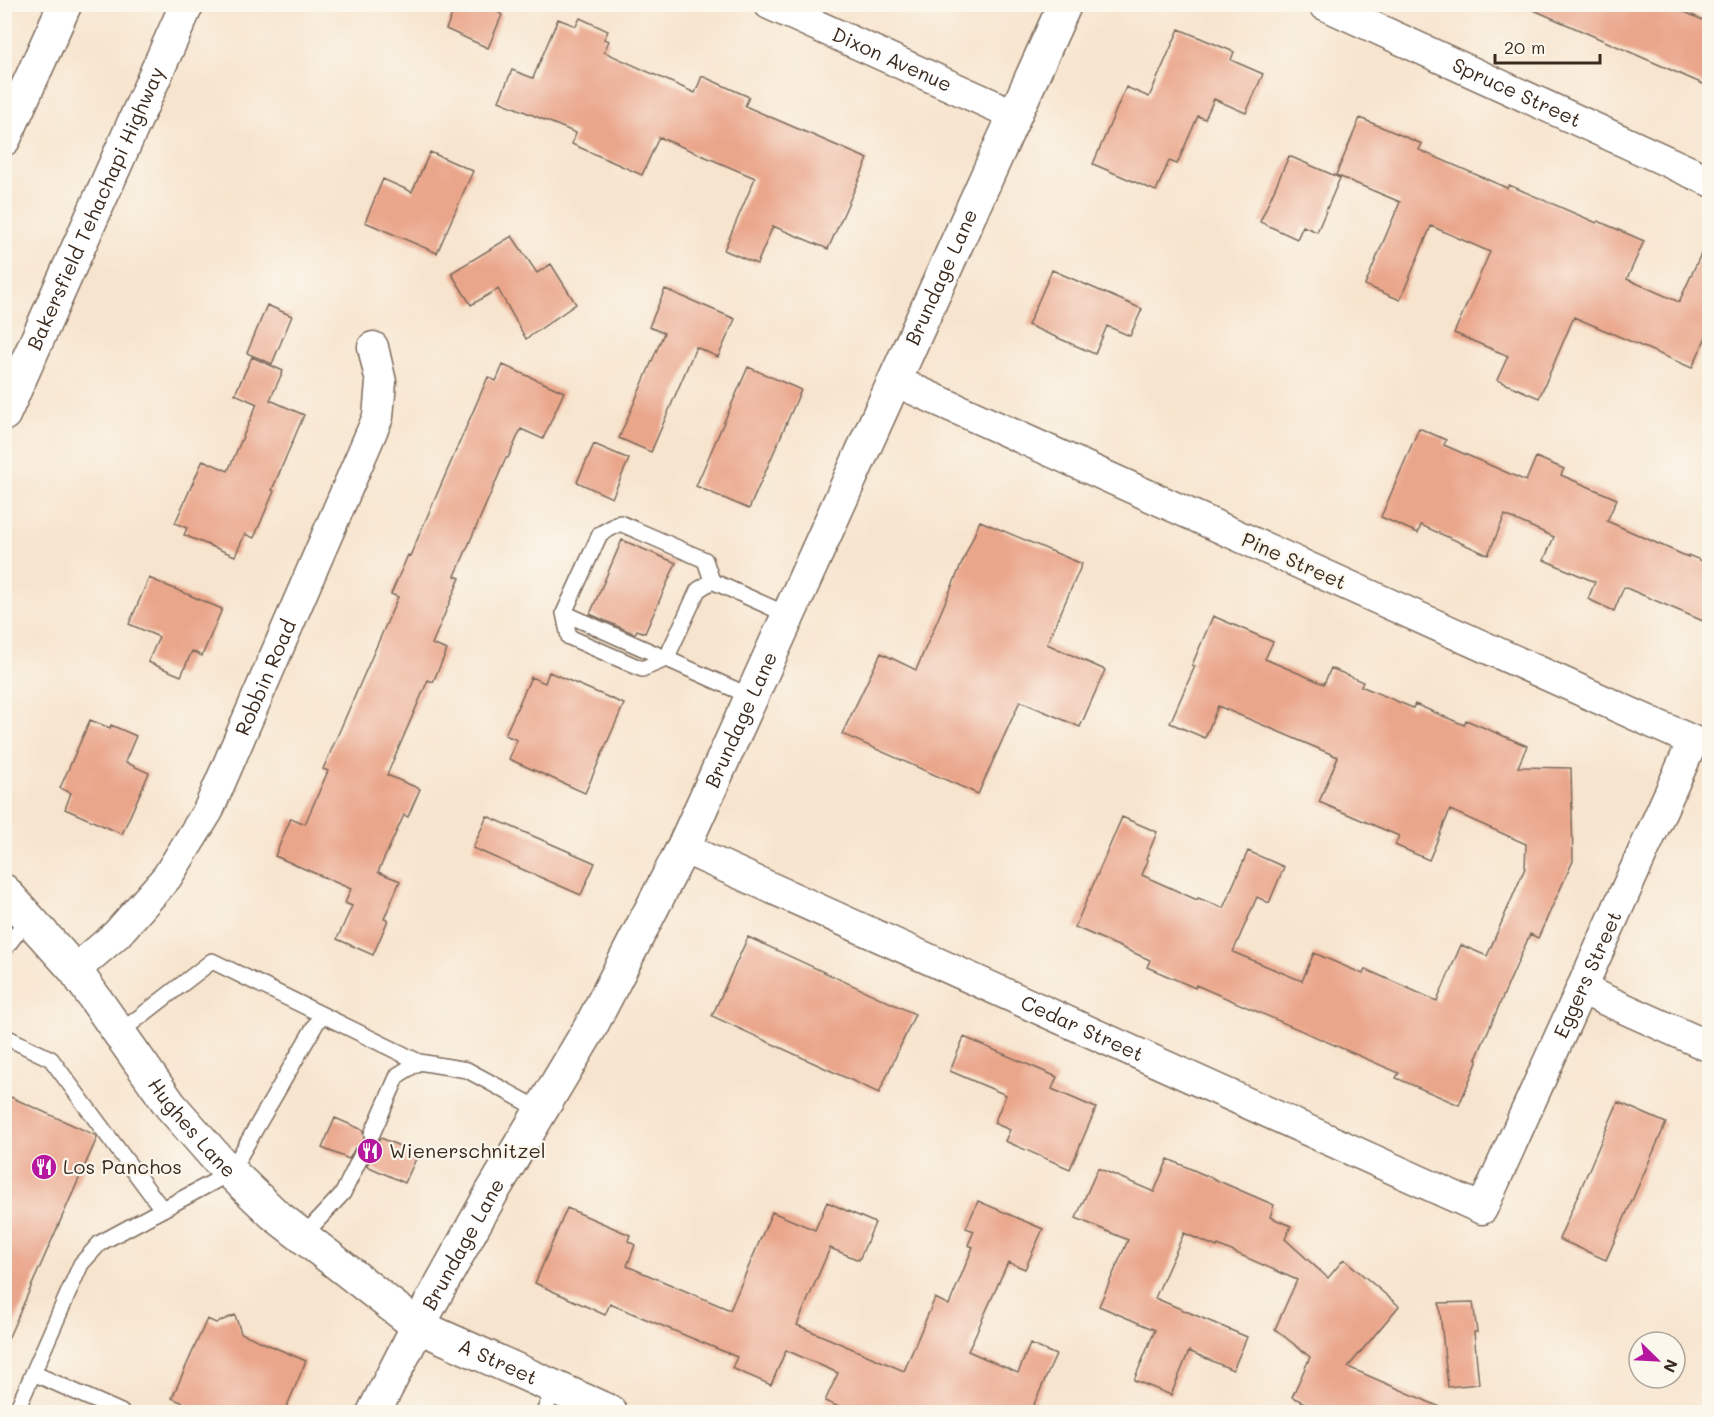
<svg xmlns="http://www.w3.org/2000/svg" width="1714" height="1417" font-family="Mali,sans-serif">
	<rect width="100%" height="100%" fill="#fbf7ec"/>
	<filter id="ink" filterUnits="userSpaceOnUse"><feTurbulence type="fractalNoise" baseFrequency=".0167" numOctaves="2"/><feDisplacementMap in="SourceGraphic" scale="12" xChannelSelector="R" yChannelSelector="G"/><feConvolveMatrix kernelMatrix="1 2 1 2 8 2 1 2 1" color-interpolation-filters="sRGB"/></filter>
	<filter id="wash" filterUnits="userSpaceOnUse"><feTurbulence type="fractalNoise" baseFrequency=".008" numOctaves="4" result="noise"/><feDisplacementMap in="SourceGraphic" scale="24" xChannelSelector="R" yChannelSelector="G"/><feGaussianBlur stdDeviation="1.35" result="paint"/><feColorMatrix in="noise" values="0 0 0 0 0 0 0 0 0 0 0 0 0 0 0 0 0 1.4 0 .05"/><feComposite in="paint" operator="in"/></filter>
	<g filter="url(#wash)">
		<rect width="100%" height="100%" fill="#f7e4ce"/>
		<g id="blocks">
			<path fill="#eaa68b" d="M456,4H503L499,13L502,15L488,48L446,29Z
				M1520,4H1666L1710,23V87Z
				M580,18L608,31L604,39L609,41L604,52L695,93L702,76L749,97L745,106L868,159L828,249L773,226L757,264L724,250L755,178L659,137L642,175L572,144L576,133L499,101L512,70L533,78L558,19L576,26Z
				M1179,29L1234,52L1231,60L1263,74L1246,113L1214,99L1205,119L1198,116L1177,164L1169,161L1156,191L1093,164L1126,87L1149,97Z
				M1360,118L1422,144L1419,150L1507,188L1509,185L1597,223L1598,221L1644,241L1627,279L1679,302L1710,234V328L1692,368L1574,317L1539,398L1497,380L1508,356L1454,333L1490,252L1431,226L1400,300L1365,285L1400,202L1336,175Z
				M430,152L473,171L437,253L365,222L383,179L412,192Z
				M1289,156L1340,178L1317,232L1303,226L1297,239L1260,222Z
				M512,236L537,273L551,264L576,304L526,339L498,289L471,305L451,273Z
				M1052,270L1142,309L1130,336L1107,326L1095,354L1028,325Z
				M665,289L735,319L718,357L696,347L651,452L619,438L664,333L649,327Z
				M267,305L292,316L272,364L247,353Z
				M252,357L283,371L270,400L304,415L272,490L274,491L254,538L245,534L235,556L184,535L187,528L175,523L203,460L228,471L257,404L235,394Z
				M503,365L564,392L543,439L521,429L508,458H506L455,576L460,578L432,644L447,650L433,682L428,680L387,775L420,789L408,817L404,815L378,872L400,881L384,919L388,920L373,955L337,939L352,906L345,903L351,889L275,856L291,818L305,824L328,771L323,769L398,597L391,594L408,555L410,556L488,377L496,381Z
				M748,367L801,390L749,509L696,486Z
				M1419,428L1446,440L1444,445L1526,481L1536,457L1564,469L1561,475L1617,499L1607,521L1688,557V555L1710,564V624L1624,587L1614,611L1588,599L1595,582L1544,560L1554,537L1505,515L1488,555L1421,525L1418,533L1381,517Z
				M594,444L629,459L612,498L577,482Z
				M980,521L1082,564L1047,644L1105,670L1080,727L1020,701L978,794L842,734L881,653L916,670Z
				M622,540L676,563L645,633L637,630L635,634L590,614Z
				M149,578L222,609L202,656L192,651L181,676L148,662L159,637L129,624Z
				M1213,616L1273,642L1265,659L1324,684L1331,668L1363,682L1361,686L1413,708L1415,704L1464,725L1466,720L1527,746L1518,767L1571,768L1573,861L1538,938L1530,934L1476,1059L1478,1060L1459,1105L1396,1078L1399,1073L1196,985L1195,988L1147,967L1150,960L1075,927L1122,817L1157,832L1146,859L1148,860L1142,875L1197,900L1198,898L1223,908L1248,851L1284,867L1269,903L1257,897L1233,952L1302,981L1314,953L1363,974L1365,969L1437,1001L1461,945L1487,956L1525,868L1526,844L1450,810L1429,860L1395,845L1399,836L1319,802L1338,757L1218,706L1205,738L1170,723L1195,666L1192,665Z
				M549,672L624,704L585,793L509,759L517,740L505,735L531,677L545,683Z
				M90,720L110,728L111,725L136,736L125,762L149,773L122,834L65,809L71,793L60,788Z
				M487,816L595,863L581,895L473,848Z
				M748,937L915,1014L879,1093L712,1016Z
				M964,1037L1057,1077L1052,1089L1096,1108L1070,1169L1005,1141L1010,1130L994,1123L1006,1095L950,1071Z
				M4,1094L95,1135L97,1138L4,1348Z
				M1618,1102L1666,1123L1606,1260L1559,1239Z
				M335,1118L363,1130L364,1139L369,1143L377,1142L381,1138L418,1154L405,1183L367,1166L371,1155L365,1147L355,1148L349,1159L322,1148Z
				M1168,1159L1274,1205L1270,1217L1291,1226L1285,1239L1328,1278L1344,1259L1399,1306L1348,1367L1454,1413H1327L1292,1397L1310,1357L1275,1329L1297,1280L1218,1245L1217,1247L1184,1233L1155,1298L1247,1337L1233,1370L1189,1351L1171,1395L1134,1380L1155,1330L1099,1306L1128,1240L1076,1218L1098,1168L1154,1192Z
				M978,1201L1043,1229L1025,1269L1008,1262L968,1351L1018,1373L1030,1344L1056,1355L1030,1413H853L825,1401L838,1373L786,1350L771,1385L732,1368L737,1357L610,1304L605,1315L535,1283L567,1208L630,1235L628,1241L635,1245L627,1266L730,1310L772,1212L815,1230L827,1202L875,1223L859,1260L830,1248L797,1325L904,1371L935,1298L949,1305L973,1247L968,1245L974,1231L966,1228Z
				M1473,1302L1477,1332H1474L1479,1384L1448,1387L1439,1303Z
				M235,1315L241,1333L306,1361L284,1413H206L172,1398L207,1319L216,1323Z"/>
		</g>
	</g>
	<g filter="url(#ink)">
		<use href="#blocks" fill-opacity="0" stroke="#7d6b5c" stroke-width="1.5"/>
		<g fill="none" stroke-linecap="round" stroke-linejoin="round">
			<g stroke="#7d6b5c" stroke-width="18">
				<path id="lane" d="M712,581L698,590L666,659L642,669L569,637L564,613L600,534L620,523L705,560L712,581L788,615
					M564,613L752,697
					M4,950L29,917
					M119,1033L212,961L419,1062L467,1070L541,1110
					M4,1036L51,1059L162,1209
					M372,1134L398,1075L419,1062
					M303,1236L343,1193L361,1156
					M33,1373L121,1412
					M16,1412L81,1264L100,1243L230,1173L321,1015
					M544,1412L555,1388"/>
			</g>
			<g stroke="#7d6b5c" stroke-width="33">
				<g id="street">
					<path id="s1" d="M769,4L1015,115"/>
					<path id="s2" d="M1323,4L1710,181"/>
					<path id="s3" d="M683,848L1482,1209L1693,741L895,381"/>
					<path id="s4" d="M75,970L117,934L167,877L208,811L378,417L381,382L373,347"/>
					<path d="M1581,989L1710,1047"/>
				</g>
			</g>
			<g stroke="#7d6b5c" stroke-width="36">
				<g id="secondary">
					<path id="s5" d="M4,891L75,970L170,1105L220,1162L274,1214L418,1326L610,1412"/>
					<path id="s6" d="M374,1412L418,1326L491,1194L590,1028L683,848L1065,4"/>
				</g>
			</g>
			<g stroke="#7d6b5c" stroke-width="36">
				<g id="highway">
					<path d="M4,139L65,4"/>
					<path id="s7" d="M4,414L187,4"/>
				</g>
			</g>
			<use href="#lane" stroke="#fff" stroke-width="15"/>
			<use href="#street" stroke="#fff" stroke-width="30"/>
			<use href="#secondary" stroke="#fff" stroke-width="33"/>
			<use href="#highway" stroke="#fff" stroke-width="33"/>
		</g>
	</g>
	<defs>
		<g id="restaurant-disc" transform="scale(1.35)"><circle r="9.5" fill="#b5179e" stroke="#fbf7ec"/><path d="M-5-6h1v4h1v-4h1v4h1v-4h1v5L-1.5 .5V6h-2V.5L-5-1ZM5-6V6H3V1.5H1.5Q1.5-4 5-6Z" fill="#fff"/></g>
	</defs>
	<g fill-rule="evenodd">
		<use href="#restaurant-disc" x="370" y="1151"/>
		<use href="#restaurant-disc" x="44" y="1167"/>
	</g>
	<g text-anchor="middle" stroke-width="4.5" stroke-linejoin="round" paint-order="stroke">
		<g font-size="20" fill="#3b2a1e" stroke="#fbf7ec">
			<text dy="7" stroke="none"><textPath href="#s1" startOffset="135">Dixon Avenue</textPath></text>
			<text dy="7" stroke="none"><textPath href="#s2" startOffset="213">Spruce Street</textPath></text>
			<text dy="7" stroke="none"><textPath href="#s7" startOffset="225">Bakersfield Tehachapi Highway</textPath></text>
			<text dy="7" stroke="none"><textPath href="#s6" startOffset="1270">Brundage Lane</textPath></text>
			<text transform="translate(1294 561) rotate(24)" y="7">Pine Street</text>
			<text dy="7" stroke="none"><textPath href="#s4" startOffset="354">Robbin Road</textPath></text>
			<text dy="7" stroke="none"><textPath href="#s6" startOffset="784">Brundage Lane</textPath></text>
			<text dy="7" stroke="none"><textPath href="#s3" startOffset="1134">Eggers Street</textPath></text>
			<text dy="7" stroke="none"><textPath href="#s3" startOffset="438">Cedar Street</textPath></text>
			<text dy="7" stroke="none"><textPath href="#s5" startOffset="303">Hughes Lane</textPath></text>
			<text dy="7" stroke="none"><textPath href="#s6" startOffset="190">Brundage Lane</textPath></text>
			<text dy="7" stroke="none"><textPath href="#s5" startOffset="692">A Street</textPath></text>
		</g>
		<g font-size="20" fill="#3b2a1e" stroke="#fbf7ec" text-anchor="start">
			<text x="389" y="1158">Wienerschnitzel</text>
			<text x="63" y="1174">Los Panchos</text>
		</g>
	</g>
	<rect width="1714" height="1417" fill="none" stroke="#fbf7ec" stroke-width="24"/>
	<g transform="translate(1657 1360) rotate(114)"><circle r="28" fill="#fbf7ec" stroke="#aea59a" stroke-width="1.5"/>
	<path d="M0-4.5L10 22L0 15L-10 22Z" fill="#b5179e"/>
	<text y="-9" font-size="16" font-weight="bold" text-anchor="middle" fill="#3b2a1e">N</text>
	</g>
	<path d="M1495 54v9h105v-9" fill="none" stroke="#3b2a1e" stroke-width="3"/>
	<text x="1504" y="54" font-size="18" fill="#3b2a1e" stroke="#fbf7ec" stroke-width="4.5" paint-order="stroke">20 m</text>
</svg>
